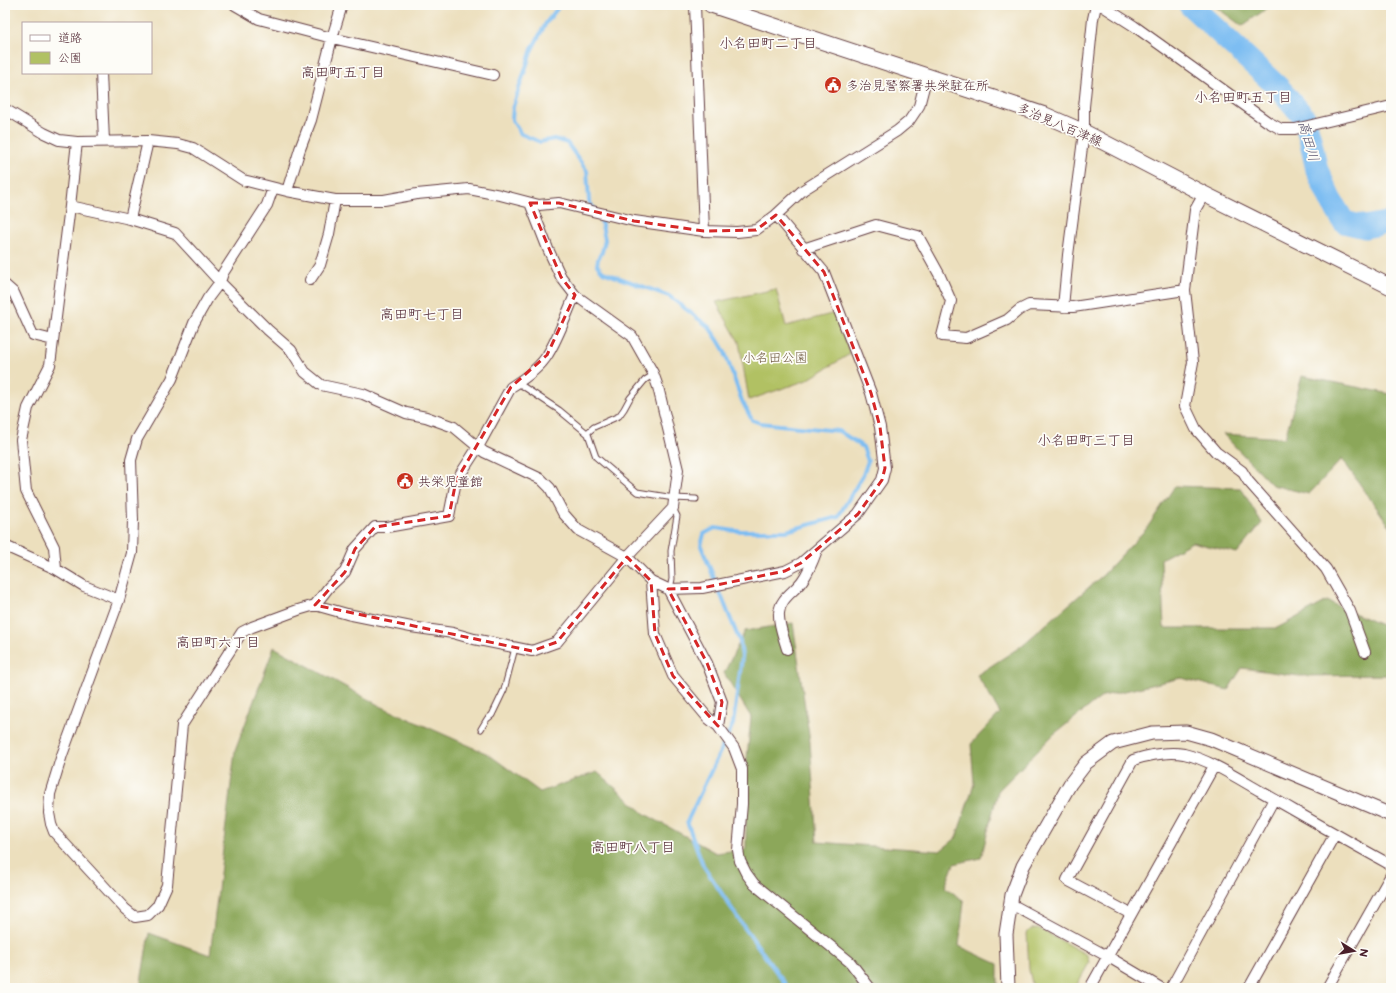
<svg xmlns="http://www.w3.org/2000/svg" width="1396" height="993" font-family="'Balsamiq Sans','Klee One',sans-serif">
	<rect width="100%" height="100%" fill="#fdfcf7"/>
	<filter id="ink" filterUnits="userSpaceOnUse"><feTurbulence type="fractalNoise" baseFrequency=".025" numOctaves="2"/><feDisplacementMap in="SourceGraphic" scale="8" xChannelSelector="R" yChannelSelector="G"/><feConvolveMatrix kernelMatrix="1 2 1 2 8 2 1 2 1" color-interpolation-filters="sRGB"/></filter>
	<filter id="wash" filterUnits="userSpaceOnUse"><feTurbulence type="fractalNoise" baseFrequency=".012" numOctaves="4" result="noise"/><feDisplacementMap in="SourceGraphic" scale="16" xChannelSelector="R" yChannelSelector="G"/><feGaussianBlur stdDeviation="0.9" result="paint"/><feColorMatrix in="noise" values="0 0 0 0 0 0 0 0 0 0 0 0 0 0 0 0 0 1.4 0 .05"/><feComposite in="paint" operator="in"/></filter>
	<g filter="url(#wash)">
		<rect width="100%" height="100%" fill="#ecdfbd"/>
		<path fill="#b1c164" stroke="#7e7048" d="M776,289L786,326L835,313L850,354L807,380L749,400L739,342L716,302Z
			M1038,928L1087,955L1089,963L1075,988H1033L1029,970L1027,933L1031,929Z"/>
		<path fill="#8ca75a" stroke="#6b6342" d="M1213,5H1272L1242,26Z
			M1302,376L1391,394V528L1342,459L1309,494L1272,485L1223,434L1285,438Z
			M1175,486L1241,488L1262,523L1237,553L1192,542L1161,559L1164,628H1277L1327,601L1388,628L1391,627V675L1299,676L1242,668L1228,690L1181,678L1103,696L1054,734L998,791L981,858L954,864L945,887L964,901L959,946L998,964V988H140L149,933L210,955L235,751L274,647L380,706L488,754L540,792L597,772L645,814L716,853L746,849V768L751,717L724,673L745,631L793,623L810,742L817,842L940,851L956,838L974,784L971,744L1000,713L977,675L1020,647L1103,575L1147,528Z"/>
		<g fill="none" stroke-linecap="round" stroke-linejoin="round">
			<path stroke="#7dbdf2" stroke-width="4" d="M560,5L546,23L532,49L513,107L512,120L521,134L540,142L554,139L567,143L587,171L589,201L601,220L605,240L602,252L598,259L597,265L603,272L669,296L709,327L718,340L724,350L742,401L752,420L760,423L839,431L863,447L868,461L863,475L838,517L786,531H735L715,528L704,534L701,546L740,642L742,657L733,724L687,822L703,865L742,924L786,985L790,988"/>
			<path stroke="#7dbdf2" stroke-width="23" d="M1190,5L1280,89L1304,117L1310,138L1317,170L1330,199L1344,222L1365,227L1391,222"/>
		</g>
	</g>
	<g filter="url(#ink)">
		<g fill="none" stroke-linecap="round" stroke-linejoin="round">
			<g stroke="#623c41" stroke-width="7">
				<path id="service" d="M518,383L559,410L588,434L596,457L637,492L674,498L696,499
					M587,433L594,427L619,416L624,409L630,398L645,380L653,375
					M670,589L672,579L671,551L677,516L673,508
					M481,729L487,719L492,715L504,690L515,648"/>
			</g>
			<g stroke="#623c41" stroke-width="12">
				<path id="minor" d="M235,5L259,19L332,38L493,75
					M695,5L704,231
					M1101,5L1134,26L1268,122L1281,129H1295L1391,106
					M101,73L104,141
					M5,109L44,133L59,140L77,142L148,141L178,144L193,148L243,180L287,191L335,200H384L417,194L469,189L500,195L539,205L559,203L634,221L704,231L737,232L756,230L776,215L803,190L897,131L909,121L919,106L927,75
					M273,188L267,205L223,273L220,282L208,298L194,323L172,379L137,439L131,460L133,520L132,553L119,600L62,755L50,794L49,813L51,824L54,832L125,909L135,917L148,915L158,905L167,885L182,725L242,632L252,627L298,610L315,605L347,614L411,627L453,633L474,639L532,651L557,642L627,557L673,508L678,470L658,387L653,373L632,336L575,295L561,277L548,249L530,203
					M287,191L300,149L311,120L332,38L342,5
					M1204,194L1195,210L1185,290L1193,362L1185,406L1196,429L1216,452L1242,471L1248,481L1326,569L1350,611L1365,652
					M70,206L130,219L175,233L220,282L268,330L291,350L305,372L321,385L363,394L406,413L426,417L454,427L484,452L541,479L550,488L563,513L578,530L627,557L651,581L668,589L702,588L785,571L801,563L858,514L882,480L885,468L880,427L871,393L824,272L776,215
					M130,219L148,141
					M803,249L876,225L918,236L939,274L951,301L942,336L966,338L1007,320L1019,310L1029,305L1073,307L1185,290
					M310,280L320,265L329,234L335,200
					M5,285L14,293L33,335L53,340
					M1063,307L1068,255L1084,132V107L1093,19L1096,5
					M5,546L56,569L84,586L119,600
					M56,569L54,547L26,491L21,440L28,408L50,365L70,206L77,142
					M651,581L655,634L673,676L708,718L718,726
					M668,589L707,663L722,702L718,726L734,748L742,769V804L738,850L740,861L746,873L754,884L850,962L870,988
					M315,605L329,587L345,572L355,549L375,527H387L449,516L456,481L478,447L511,387C524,379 540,368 548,354C559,336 566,315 575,295
					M787,649C784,638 778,624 779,613C780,598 795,591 802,581C809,572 813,561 817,550
					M1011,904L1107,956L1161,988
					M1131,914L1067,880L1133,760C1149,755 1166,751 1184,754C1208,759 1239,779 1260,791C1304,816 1347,841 1391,865
					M1090,988L1214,766
					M1171,988L1274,799
					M1249,988L1335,834
					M1327,988L1391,875"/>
			</g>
			<g stroke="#623c41" stroke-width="15">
				<path id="tertiary" d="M1008,988L1006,934L1012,895L1023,866L1070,784L1086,763L1113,743L1152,733L1186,732L1211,739L1391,815"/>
			</g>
			<g stroke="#623c41" stroke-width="17">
				<path id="secondary" d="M711,5L1045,115L1084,132L1204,194L1391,287"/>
			</g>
			<use href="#service" stroke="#fff" stroke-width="5"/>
			<use href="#minor" stroke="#fff" stroke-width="10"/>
			<use href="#tertiary" stroke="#fff" stroke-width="13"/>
			<use href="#secondary" stroke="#fff" stroke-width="15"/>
		</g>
	</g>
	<path fill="none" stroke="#d62828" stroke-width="3" stroke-dasharray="8 5" stroke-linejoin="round" d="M530,203H559L634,221L704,231L756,230L776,215L824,272L871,393L880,427L885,468L882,480L858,514L801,563L785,571L702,588L668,589L707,663L722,702L718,726L673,676L655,634L651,581L627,557L557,642L532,651L315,605L345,572L355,549L375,527L449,516L456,481L511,387L547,355L575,295L561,277Z"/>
	<defs>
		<g id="civic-disc" transform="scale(0.9)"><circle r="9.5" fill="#c8321e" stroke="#fdfcf7"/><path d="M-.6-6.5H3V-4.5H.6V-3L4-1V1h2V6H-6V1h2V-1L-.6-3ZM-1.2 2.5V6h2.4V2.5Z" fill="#fff"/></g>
	</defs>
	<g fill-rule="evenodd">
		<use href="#civic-disc" x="833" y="85"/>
		<use href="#civic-disc" x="405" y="481"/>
	</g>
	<g text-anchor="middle" stroke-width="3.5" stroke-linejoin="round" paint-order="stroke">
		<g font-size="13" fill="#4a1f2b" stroke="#fdfcf7" text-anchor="start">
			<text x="846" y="90">多治見警察署共栄駐在所</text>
			<text x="418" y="486">共栄児童館</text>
		</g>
		<g font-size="13" fill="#4a1f2b" stroke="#fdfcf7">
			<text transform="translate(1060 124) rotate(23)" y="5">多治見八百津線</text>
		</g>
		<g font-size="13" fill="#6e583f" stroke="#fdfcf7">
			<text x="775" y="362">小名田公園</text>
		</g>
		<g font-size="14" fill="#4a1f2b" stroke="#fdfcf7">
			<text x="768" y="48">小名田町二丁目</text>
			<text x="343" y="77">高田町五丁目</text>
			<text x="1243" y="102">小名田町五丁目</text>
			<text x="422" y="319">高田町七丁目</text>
			<text x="1086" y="445">小名田町三丁目</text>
			<text x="218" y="647">高田町六丁目</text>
			<text x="633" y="852">高田町八丁目</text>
		</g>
		<g font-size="14" font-style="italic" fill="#5c5671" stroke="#fdfcf7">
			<text transform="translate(1309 141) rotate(74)" y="5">高田川</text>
		</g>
	</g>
	<rect width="1396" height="993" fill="none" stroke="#fdfcf7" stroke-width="20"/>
	<rect x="22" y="22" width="130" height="52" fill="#fdfcf7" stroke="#b5a4a5"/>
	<rect x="30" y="35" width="20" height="6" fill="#ffffff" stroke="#b5a4a5"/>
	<text x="58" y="42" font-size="12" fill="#4a1f2b">道路</text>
	<rect x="30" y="52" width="20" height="12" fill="#b1c164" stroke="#b5a4a5"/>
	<text x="58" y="62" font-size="12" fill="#4a1f2b">公園</text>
	<g transform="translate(1354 951) rotate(101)" stroke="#fdfcf7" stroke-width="3" paint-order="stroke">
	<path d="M0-3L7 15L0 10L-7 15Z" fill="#4a1f2b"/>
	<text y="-6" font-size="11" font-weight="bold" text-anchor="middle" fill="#4a1f2b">N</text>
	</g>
</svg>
